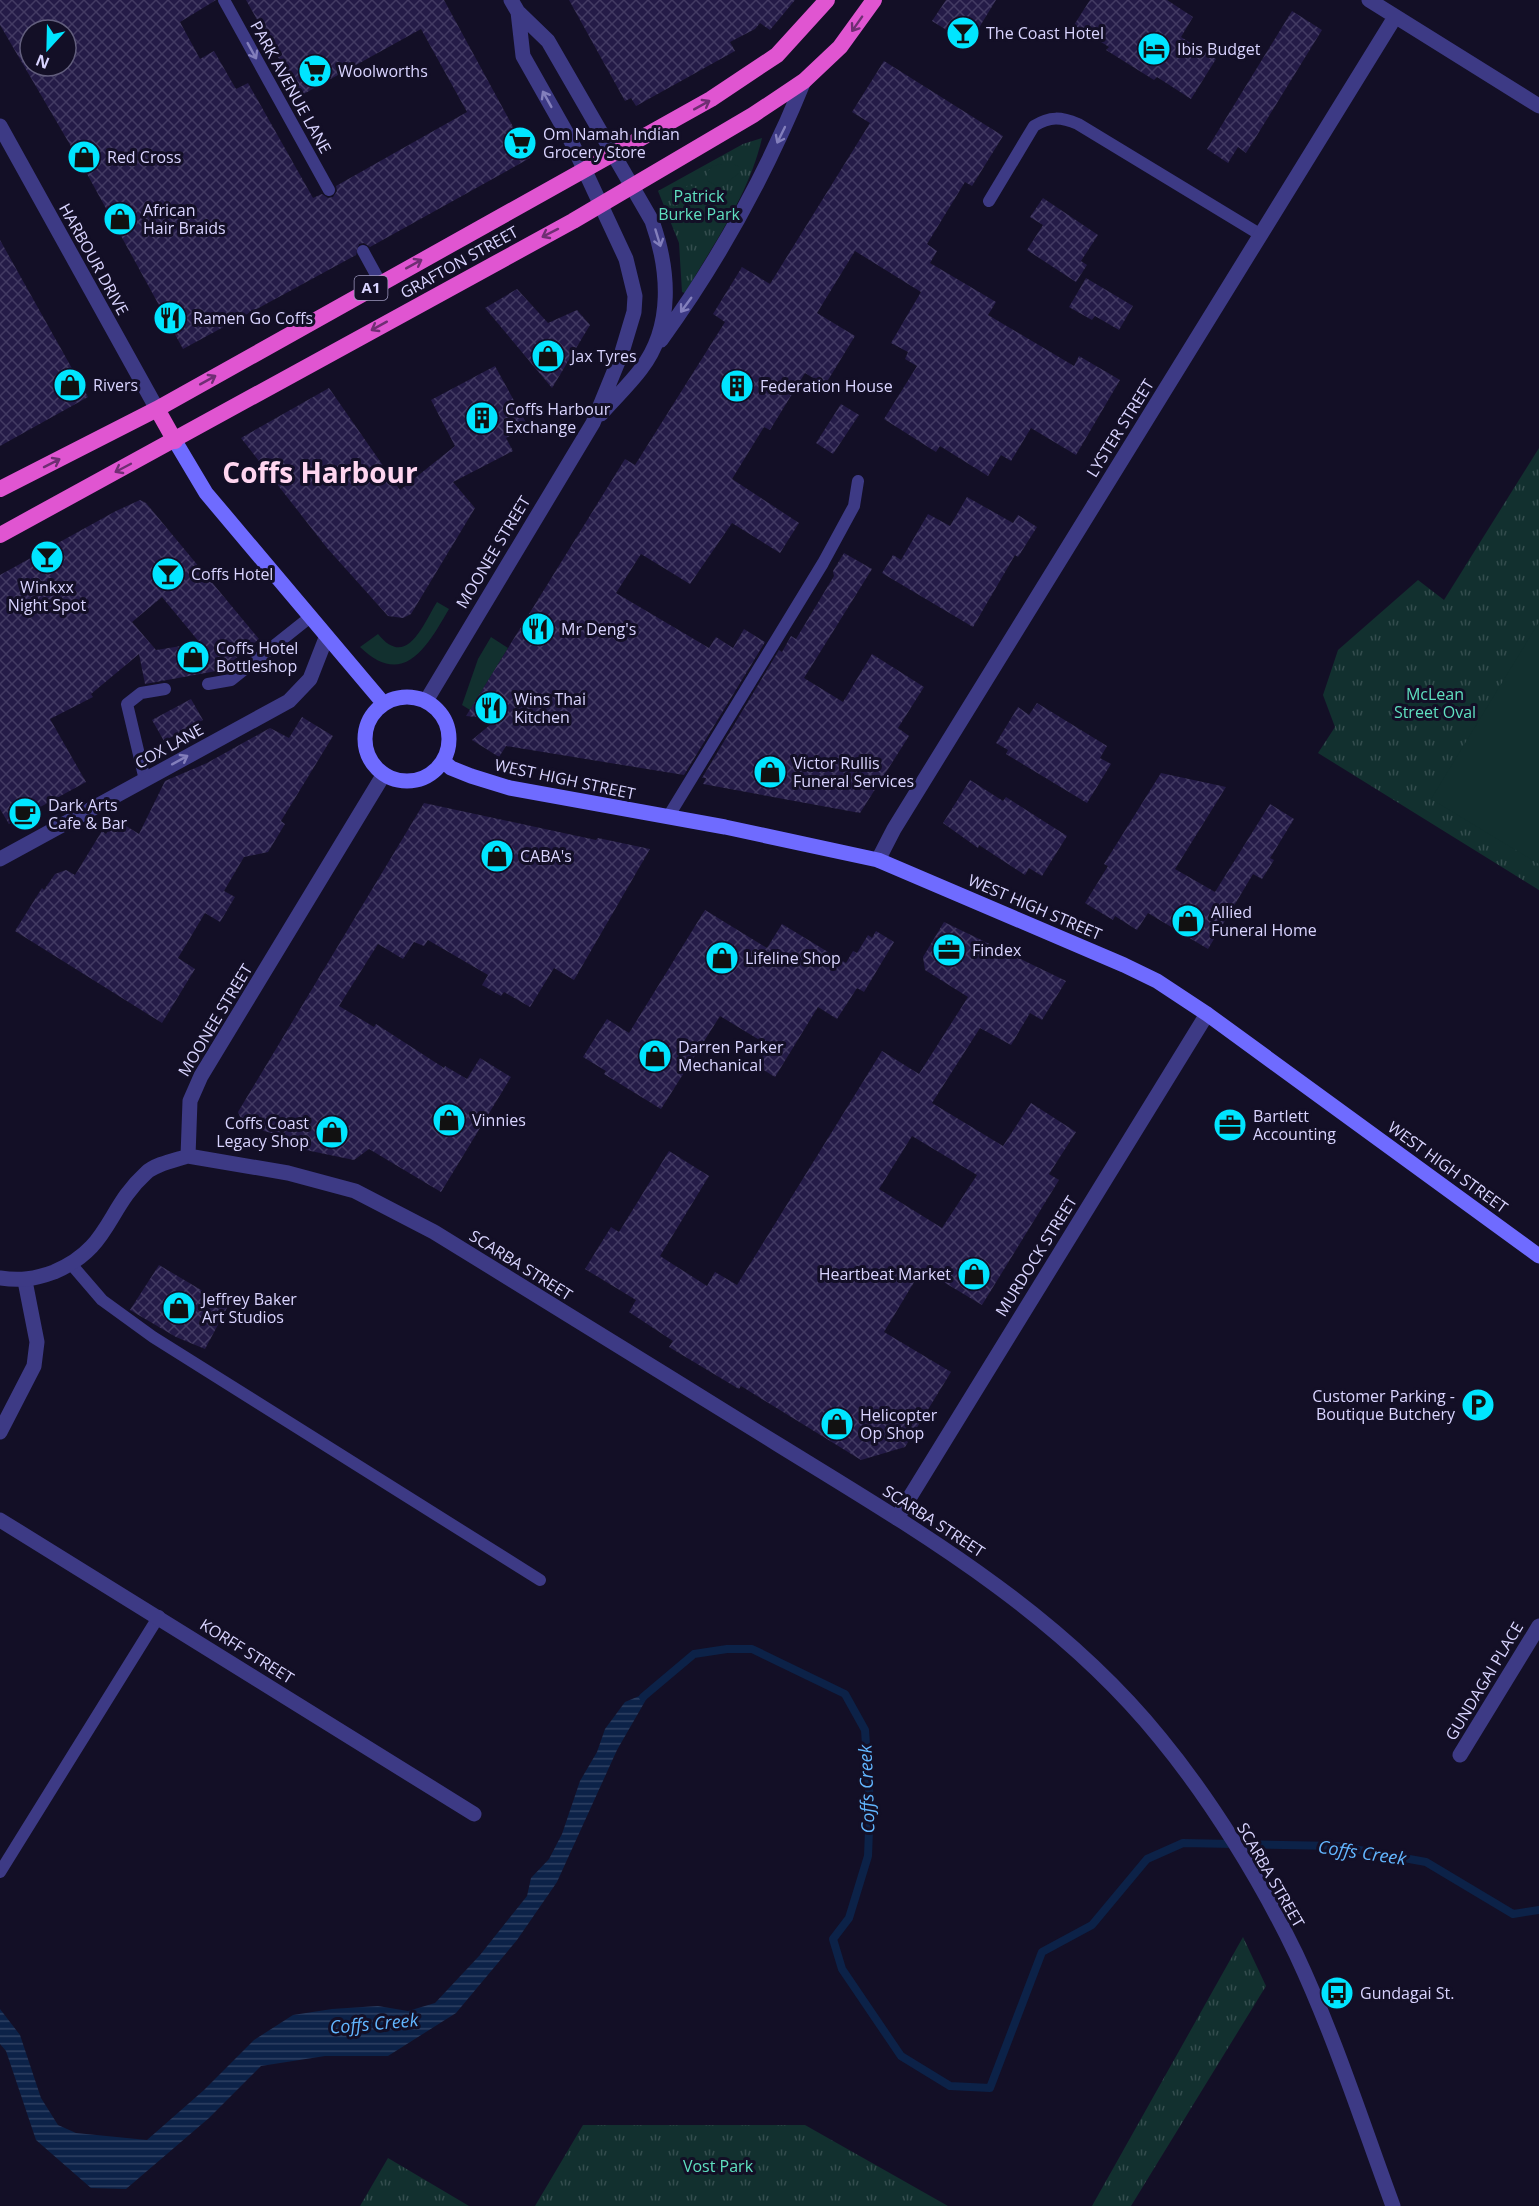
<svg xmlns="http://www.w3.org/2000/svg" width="1539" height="2206" font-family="'Open Sans',sans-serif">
	<defs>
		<pattern id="grass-tufts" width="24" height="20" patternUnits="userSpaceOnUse" patternTransform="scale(1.5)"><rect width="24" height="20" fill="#12302f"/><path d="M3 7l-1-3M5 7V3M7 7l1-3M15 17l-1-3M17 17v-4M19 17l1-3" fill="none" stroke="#344d4e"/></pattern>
		<pattern id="water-rules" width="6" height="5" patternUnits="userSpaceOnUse" patternTransform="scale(1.5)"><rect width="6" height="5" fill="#0c2248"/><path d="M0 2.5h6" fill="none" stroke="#2f4163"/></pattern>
		<pattern id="building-cross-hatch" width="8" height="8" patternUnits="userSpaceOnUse" patternTransform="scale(1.5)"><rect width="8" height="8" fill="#241b47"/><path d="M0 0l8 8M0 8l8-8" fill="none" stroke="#433b63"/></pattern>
	</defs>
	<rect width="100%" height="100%" fill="#130f26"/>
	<path fill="url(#grass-tufts)" d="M762,138C749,195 714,243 685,293L682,292L679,243L658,191L743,144Z
		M1539,448V890L1318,753L1335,727L1323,695L1338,650L1418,580L1444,600Z
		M1243,1937L1266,1986L1131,2206H1092Z
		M583,2125H805L948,2206H535Z
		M388,2158L469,2206H360Z"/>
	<path fill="#12302f" d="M722,164H734L739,167V173L720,188L708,181L707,173L712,166Z
		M689,185L713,196L732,193V202C716,219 690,222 680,198L684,189Z
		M437,602L449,609C428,645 404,690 360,647L378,634C407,670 423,624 437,602Z
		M1539,622V864L1431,799Z
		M491,637L508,648L470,710L462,705L478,659Z"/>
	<path fill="url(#water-rules)" d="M651,1691L617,1750L557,1882L517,1940L456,2013L388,2056H325L261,2066L209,2118L126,2189L91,2188L36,2140L6,2051L0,2044V2009L20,2035L41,2098L58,2125L76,2133L147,2140L204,2090L254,2040L293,2015L332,2009L378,2006L408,2011L435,2003L480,1955L527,1896L531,1878L549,1859L562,1834L580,1781L597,1752L605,1729L625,1702Z"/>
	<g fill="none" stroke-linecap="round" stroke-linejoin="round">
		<path stroke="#0c2248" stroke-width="8" d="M643,1697L694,1654L727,1649H752L845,1694L865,1730L870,1804L868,1856L849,1918L833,1939L842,1969L901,2056L950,2086L990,2088L1042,1952L1092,1925L1147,1859L1183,1843L1337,1846L1426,1862L1513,1914L1539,1910"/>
	</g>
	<path fill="url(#building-cross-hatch)" fill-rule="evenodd" d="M0,0H216L180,22L200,59L214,51L236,89L248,83L313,198L322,194L328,198L333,197L337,191L336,186L467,112L421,29L300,96L246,0H444L530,158L370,247L364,243L359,244L356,255L183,349L86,172L0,25ZM30,30H66V66H30Z
		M569,0H795L770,30L760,23L755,29L730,42L735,51L636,106L631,98L625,101Z
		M946,0H996L969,44L932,21Z
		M1090,0H1167L1193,17L1181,37L1216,59L1191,99L1157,77L1154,80L1106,50L1109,47L1074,25Z
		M1292,11L1322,30L1246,153L1238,147L1228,163L1207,149Z
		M884,61L1003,136L972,186L965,182L927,244L937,251L930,263L996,302L988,315L1074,366L1079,356L1120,380L1076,455L1031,428L1011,461L1001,455L988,476L940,446L936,452L884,419L917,366L905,359L908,352L891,343L921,292L855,251L817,313L855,336L825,385L805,373L770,430L764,427L732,479L799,523L780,553L732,523L690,584L641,554L616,593L709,648L716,637L733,648L744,629L765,642L684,775L506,746L499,757L472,740L497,719L466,716L625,459L635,465L725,322L713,314L742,267L770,284L870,123L852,112Z
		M1043,198L1098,235L1081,261L1087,265L1076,282L1027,250L1043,225L1030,217Z
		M0,240L88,397L0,446Z
		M1086,278L1133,306L1119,330L1095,316L1092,320L1069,307Z
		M517,289L548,323L577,310L590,325L552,388L485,308Z
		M495,366L528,426L506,438L513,451L453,482L475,508L411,614L403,618L388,616L327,548L241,438L329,388L400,490L455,446L431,400Z
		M841,404L859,415L833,454L816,443Z
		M967,497L1013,523L1018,515L1037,527L1018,557L1015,555L973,627L882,573L893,555L901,560L928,514L950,526Z
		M140,500L146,503L259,639L222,670L145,684L139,654L91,694L93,697L50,719L86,782L9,824L0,809V575L116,511ZM162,597L200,643L156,650L132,622Z
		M844,553L872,569L804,678L843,702L872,654L924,687L898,728L909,736L860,813L703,784L706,778H702L779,650L782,652L791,636L796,639L834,576L833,571Z
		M191,699L203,720L164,741L152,720Z
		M1037,703L1107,746L1100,758L1111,764L1087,803L1006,754L1008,750L996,743L1018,707L1029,715Z
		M302,717L333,736L281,821L285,824L268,852L244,857L224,891L235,897L220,922L205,913L178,958L195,969L162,1023L15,931L42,888L44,890L55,874L66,870L75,875L102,831L106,834L115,819L139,834L165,781L207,763L270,728L289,738Z
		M1161,773L1226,787L1175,869L1215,892L1270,804L1294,819L1270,858L1274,860L1262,879L1253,874L1208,949L1148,913L1137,930L1115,916L1113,920L1085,903L1108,866L1104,864Z
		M970,780L1003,801L1006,797L1067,836L1042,876L1029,868L1025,875L979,845L978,848L943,823Z
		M424,803L596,840L598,838L650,849L574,980L554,968L530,1007L504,992L501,996L482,985L488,975L428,940L424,946L414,942L403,959L378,944L339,1006L374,1027L376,1024L444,1068L445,1066L467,1079L480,1058L511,1077L441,1192L369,1149L354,1160L301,1149L303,1141L244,1126L238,1112Z
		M705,910L767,948L782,924L846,963L853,951L857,953L868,935L872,938L876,931L894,942L864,992L857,988L837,1019L818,1007L775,1077L754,1064L766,1044L720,1016L661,1109L604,1074L606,1071L583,1057L607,1019L629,1033Z
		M944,922L1066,981L1042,1020L1030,1013L1011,1045L980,1028L932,1103L1003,1146L1031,1103L1076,1132L1049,1174L1059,1180L982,1305L922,1269L884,1332L951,1372L905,1447L861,1460L741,1386L739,1389L669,1347L673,1341L629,1312L636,1300L585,1269L611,1227L619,1232L669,1151L709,1176L660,1256L707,1286L715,1272L737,1285L882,1051L919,1074L968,997L925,970L923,957ZM912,1136L977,1175L942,1228L879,1189Z
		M159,1265L228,1306L205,1349L176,1337L130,1310Z"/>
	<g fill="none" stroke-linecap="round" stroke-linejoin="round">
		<path stroke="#3d3a85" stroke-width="12" d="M224,0L329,190
			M989,201L1034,126C1050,116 1061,117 1078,124L1261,235
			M363,251L380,282
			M208,684L231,680L309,618
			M145,780L127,704L141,693L165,689
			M668,817L823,563L854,506L858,481
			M71,1264L102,1300L153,1337L540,1580
			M0,1872L159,1616"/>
		<path stroke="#3d3a85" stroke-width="15" d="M1369,0L1539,106
			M0,859L289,701L310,679L326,638
			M878,860L894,829L1395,17
			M0,1432L34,1366L37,1342L25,1281
			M897,1518L1207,1014
			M0,1520L474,1814
			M1460,1755L1539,1626"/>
		<path stroke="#3d3a85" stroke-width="15" d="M511,0L518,12L548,41L652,221C669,269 674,326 641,369C629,385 614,399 601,414
			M0,126L157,409
			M661,340C719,260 767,172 804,81
			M426,701L593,423L622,352L634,312L635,296L626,259L571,141L523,56L518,12
			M188,1156L288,1173L355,1191L434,1232C550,1303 664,1374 779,1445C917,1530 1057,1611 1160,1738C1211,1800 1261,1881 1296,1954C1334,2035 1362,2122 1393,2206
			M188,1156L190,1101L201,1076L384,774
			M0,1278C20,1281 35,1279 54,1272C111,1248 106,1209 146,1173C155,1164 176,1160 188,1156"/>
		<path stroke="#6f6bff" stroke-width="15" d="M175,441L206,493L384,704
			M365 739a42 42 0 1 1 84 0a42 42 0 1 1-84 0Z
			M443,761L451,768L471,776L510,788L725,827L878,860L1124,965L1157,981L1207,1014L1539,1256"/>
		<path stroke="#e055d1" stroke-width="16" d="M157,409L175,441
			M0,489L157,409L711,99L777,55L827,0
			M0,535L573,221L753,115L804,81L840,47L874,0"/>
	</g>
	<defs><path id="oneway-shaft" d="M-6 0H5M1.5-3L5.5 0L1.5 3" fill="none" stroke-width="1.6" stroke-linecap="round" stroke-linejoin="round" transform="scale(1.5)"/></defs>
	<g stroke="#6f2e73">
		<use href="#oneway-shaft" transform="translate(857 24) rotate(125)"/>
		<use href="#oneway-shaft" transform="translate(702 105) rotate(-29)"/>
		<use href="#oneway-shaft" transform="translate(550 233) rotate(153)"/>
		<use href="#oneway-shaft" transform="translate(414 264) rotate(-29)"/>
		<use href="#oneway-shaft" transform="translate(379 326) rotate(151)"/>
		<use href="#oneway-shaft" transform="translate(208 380) rotate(-29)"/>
		<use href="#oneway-shaft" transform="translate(52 463) rotate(-27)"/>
		<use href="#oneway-shaft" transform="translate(123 468) rotate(152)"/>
	</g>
	<g stroke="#837fbc">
		<use href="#oneway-shaft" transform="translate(252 51) rotate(61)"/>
		<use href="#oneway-shaft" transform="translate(547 99) rotate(-119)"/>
		<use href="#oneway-shaft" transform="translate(781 135) rotate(116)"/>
		<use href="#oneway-shaft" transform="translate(658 238) rotate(73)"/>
		<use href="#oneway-shaft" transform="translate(686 305) rotate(126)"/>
		<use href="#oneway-shaft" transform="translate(180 760) rotate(-29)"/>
	</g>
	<defs>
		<g id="bar-disc" transform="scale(1.725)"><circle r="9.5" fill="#00e5ff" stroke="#130f26"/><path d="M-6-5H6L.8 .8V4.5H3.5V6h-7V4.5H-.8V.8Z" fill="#111"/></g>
		<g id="hotel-disc" transform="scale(1.725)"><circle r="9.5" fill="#00e5ff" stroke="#130f26"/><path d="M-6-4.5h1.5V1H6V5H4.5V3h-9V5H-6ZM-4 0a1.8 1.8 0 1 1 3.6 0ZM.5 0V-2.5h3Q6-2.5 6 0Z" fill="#111"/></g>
		<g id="supermarket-disc" transform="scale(1.725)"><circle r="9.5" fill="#00e5ff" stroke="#130f26"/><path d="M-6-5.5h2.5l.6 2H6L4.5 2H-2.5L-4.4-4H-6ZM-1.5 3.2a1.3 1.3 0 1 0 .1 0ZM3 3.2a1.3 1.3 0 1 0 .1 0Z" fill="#111"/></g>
		<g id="shop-disc" transform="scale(1.725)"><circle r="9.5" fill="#00e5ff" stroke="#130f26"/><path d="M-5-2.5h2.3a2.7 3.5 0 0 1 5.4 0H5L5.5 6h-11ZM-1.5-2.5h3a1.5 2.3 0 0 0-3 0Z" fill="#111"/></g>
		<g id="restaurant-disc" transform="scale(1.725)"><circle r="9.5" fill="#00e5ff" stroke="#130f26"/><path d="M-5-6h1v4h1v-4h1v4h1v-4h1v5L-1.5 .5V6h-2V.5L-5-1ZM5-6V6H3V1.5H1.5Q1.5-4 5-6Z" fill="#111"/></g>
		<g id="building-disc" transform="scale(1.725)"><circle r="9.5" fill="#00e5ff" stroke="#130f26"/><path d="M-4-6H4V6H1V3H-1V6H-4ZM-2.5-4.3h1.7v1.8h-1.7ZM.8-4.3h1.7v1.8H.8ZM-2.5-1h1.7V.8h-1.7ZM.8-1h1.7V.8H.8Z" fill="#111"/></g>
		<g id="cafe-disc" transform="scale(1.725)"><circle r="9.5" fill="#00e5ff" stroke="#130f26"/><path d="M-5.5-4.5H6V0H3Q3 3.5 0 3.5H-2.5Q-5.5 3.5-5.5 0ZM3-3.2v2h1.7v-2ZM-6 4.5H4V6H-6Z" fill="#111"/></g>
		<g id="office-disc" transform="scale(1.725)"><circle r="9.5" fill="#00e5ff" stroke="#130f26"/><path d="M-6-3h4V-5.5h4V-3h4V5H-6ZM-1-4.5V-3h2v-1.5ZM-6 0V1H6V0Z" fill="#111"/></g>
		<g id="parking-disc" transform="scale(1.725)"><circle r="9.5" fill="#00e5ff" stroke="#130f26"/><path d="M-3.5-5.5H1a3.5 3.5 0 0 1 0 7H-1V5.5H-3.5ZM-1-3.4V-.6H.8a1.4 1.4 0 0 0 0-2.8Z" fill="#111"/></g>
		<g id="bus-disc" transform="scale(1.725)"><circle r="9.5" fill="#00e5ff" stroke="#130f26"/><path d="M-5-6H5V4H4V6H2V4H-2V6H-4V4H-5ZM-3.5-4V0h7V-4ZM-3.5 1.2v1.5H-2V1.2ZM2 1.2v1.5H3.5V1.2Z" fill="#111"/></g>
	</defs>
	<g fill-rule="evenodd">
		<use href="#bar-disc" x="963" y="33"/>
		<use href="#hotel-disc" x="1154" y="49"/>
		<use href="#supermarket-disc" x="315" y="71"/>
		<use href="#supermarket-disc" x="520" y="143"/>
		<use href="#shop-disc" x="84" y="157"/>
		<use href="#shop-disc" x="120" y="219"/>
		<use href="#restaurant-disc" x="170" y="318"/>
		<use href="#shop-disc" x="548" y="356"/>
		<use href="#shop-disc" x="70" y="385"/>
		<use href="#building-disc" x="737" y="386"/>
		<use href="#building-disc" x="482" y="418"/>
		<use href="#bar-disc" x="47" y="557"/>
		<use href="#bar-disc" x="168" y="574"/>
		<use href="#restaurant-disc" x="538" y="629"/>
		<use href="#shop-disc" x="193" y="657"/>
		<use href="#restaurant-disc" x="491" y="708"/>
		<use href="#shop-disc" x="770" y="772"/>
		<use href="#cafe-disc" x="25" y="814"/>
		<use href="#shop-disc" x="497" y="856"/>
		<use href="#shop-disc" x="1188" y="921"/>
		<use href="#office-disc" x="949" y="950"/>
		<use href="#shop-disc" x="722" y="958"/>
		<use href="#shop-disc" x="655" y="1056"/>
		<use href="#shop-disc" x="449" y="1120"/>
		<use href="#office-disc" x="1230" y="1125"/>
		<use href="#shop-disc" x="332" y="1132"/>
		<use href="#shop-disc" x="974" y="1274"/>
		<use href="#shop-disc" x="179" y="1308"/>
		<use href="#parking-disc" x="1478" y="1405"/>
		<use href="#shop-disc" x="837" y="1424"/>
		<use href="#bus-disc" x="1337" y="1993"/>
	</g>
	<g text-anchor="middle" stroke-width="6" stroke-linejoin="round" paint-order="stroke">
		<rect fill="#130f26" stroke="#9e99be" stroke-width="1.5" x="354.5" y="276" width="33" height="24" rx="4.5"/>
		<g font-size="15" font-weight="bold" fill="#d9d4ff">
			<text x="371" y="293">A1</text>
		</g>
		<g font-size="16" fill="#d9d4ff" stroke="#130f26" text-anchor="start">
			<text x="986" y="39">The Coast Hotel</text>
			<text x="1177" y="55">Ibis Budget</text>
			<text x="338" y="77">Woolworths</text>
			<text x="543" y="140">Om Namah Indian<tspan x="543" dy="18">Grocery Store</tspan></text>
			<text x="107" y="163">Red Cross</text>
			<text x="143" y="216">African<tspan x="143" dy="18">Hair Braids</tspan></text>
			<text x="193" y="324">Ramen Go Coffs</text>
			<text x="571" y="362">Jax Tyres</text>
			<text x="93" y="391">Rivers</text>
			<text x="760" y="392">Federation House</text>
			<text x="505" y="415">Coffs Harbour<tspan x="505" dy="18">Exchange</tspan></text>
			<text x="191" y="580">Coffs Hotel</text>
			<text x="47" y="593" text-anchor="middle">Winkxx<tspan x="47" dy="18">Night Spot</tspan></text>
			<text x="561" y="635">Mr Deng's</text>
			<text x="216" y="654">Coffs Hotel<tspan x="216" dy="18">Bottleshop</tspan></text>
			<text x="514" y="705">Wins Thai<tspan x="514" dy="18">Kitchen</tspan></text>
			<text x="793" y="769">Victor Rullis<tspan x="793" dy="18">Funeral Services</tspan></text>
			<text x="48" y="811">Dark Arts<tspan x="48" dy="18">Cafe &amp; Bar</tspan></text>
			<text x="520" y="862">CABA's</text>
			<text x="1211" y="918">Allied<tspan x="1211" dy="18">Funeral Home</tspan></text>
			<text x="972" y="956">Findex</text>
			<text x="745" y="964">Lifeline Shop</text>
			<text x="678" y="1053">Darren Parker<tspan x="678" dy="18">Mechanical</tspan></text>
			<text x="1253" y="1122">Bartlett<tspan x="1253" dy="18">Accounting</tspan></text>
			<text x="472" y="1126">Vinnies</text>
			<text x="309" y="1129" text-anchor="end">Coffs Coast<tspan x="309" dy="18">Legacy Shop</tspan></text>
			<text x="951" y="1280" text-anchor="end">Heartbeat Market</text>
			<text x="202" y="1305">Jeffrey Baker<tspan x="202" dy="18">Art Studios</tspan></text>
			<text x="1455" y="1402" text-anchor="end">Customer Parking -<tspan x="1455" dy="18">Boutique Butchery</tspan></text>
			<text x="860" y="1421">Helicopter<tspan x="860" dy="18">Op Shop</tspan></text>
			<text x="1360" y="1999">Gundagai St.</text>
		</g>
		<g font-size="16" fill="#d9d4ff" stroke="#130f26">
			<text transform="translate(291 87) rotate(61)" y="6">PARK AVENUE LANE</text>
			<text transform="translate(94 259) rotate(61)" y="6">HARBOUR DRIVE</text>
			<text transform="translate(459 262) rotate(-29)" y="6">GRAFTON STREET</text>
			<text transform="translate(1120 428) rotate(-58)" y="6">LYSTER STREET</text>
			<text transform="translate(493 552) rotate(-59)" y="6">MOONEE STREET</text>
			<text transform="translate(169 746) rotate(-29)" y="6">COX LANE</text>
			<text transform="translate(565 779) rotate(12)" y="6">WEST HIGH STREET</text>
			<text transform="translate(1035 907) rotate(23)" y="6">WEST HIGH STREET</text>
			<text transform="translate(215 1020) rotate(-59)" y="6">MOONEE STREET</text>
			<text transform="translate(1448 1167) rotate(36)" y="6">WEST HIGH STREET</text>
			<text transform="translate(1036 1256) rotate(-58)" y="6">MURDOCK STREET</text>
			<text transform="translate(521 1265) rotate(32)" y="6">SCARBA STREET</text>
			<text transform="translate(934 1521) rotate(33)" y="6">SCARBA STREET</text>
			<text transform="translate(247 1651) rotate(32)" y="6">KORFF STREET</text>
			<text transform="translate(1484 1681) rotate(-59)" y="6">GUNDAGAI PLACE</text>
			<text transform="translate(1271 1875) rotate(60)" y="6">SCARBA STREET</text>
		</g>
		<g font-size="16" fill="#5fe0c0" stroke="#130f26">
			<text x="699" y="202">Patrick<tspan x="699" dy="18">Burke Park</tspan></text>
			<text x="1435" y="700">McLean<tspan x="1435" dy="18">Street Oval</tspan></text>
			<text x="718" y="2172">Vost Park</text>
		</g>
		<g font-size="18" font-style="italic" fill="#62b6ff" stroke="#130f26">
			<text transform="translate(867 1789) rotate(-92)" y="6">Coffs Creek</text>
			<text transform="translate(1362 1853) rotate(8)" y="6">Coffs Creek</text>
			<text transform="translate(374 2024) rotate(-5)" y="6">Coffs Creek</text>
		</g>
		<g font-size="28" font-weight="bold" fill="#ffd6f0" stroke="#130f26">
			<text x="320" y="483">Coffs Harbour</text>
		</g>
	</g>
	<g transform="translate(48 48) rotate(202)"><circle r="28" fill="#130f26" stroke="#625e7d" stroke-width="1.5"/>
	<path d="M0-4.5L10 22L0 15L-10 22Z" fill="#00e5ff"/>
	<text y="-9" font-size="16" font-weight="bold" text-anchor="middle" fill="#d9d4ff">N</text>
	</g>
</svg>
